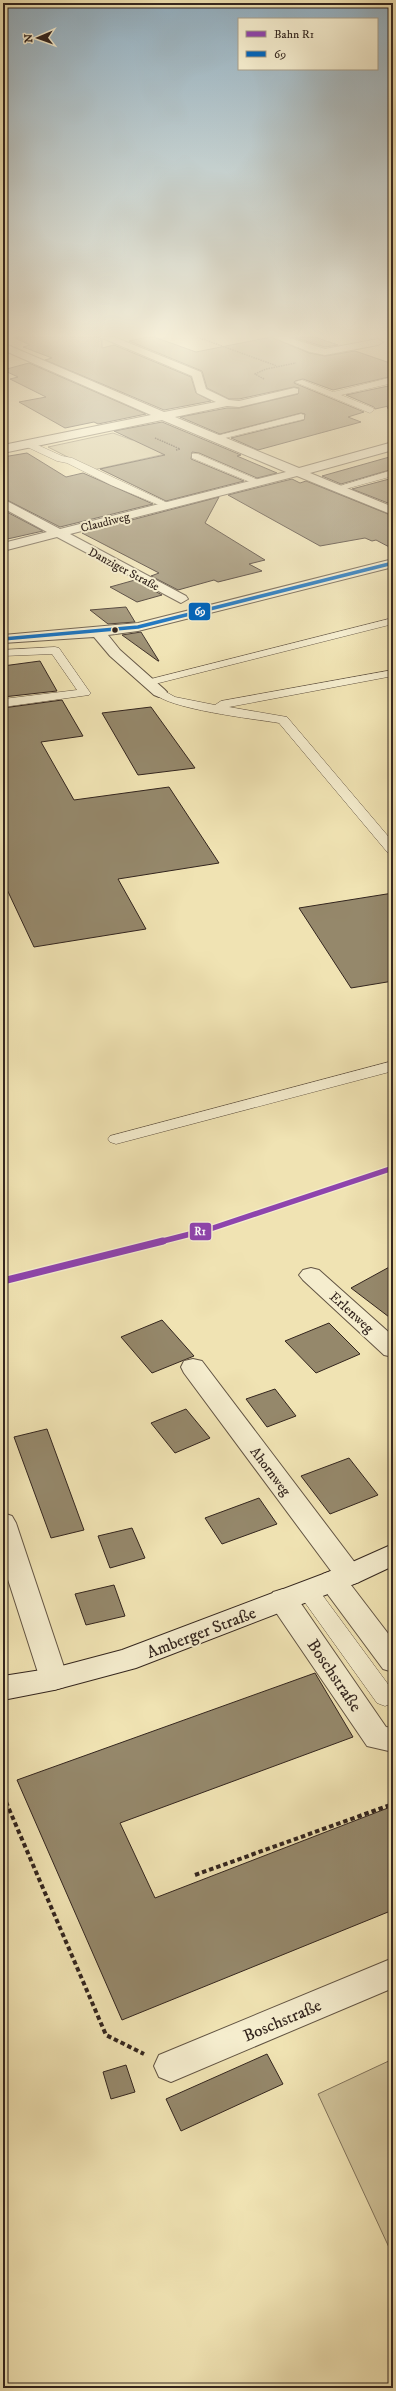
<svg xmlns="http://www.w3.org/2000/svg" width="396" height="2391" font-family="'IM FELL DW Pica',serif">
	<rect width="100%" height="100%" fill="#f0e3b3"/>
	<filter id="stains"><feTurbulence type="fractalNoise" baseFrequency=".005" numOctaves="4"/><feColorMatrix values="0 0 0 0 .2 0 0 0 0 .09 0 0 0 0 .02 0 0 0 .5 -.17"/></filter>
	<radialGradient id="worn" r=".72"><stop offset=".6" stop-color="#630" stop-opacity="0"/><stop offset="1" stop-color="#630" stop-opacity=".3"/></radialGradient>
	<path fill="#d0c39a" stroke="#82745c" d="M113,433L132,440L147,436L179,451L93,470L48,447Z
		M393,2059V2256L318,2094Z"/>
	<path fill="#95886b" stroke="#33251e" d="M13,337H99L102,339V348L114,345L191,377L196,393L211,401L164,410L45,360L52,358L23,347L30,345Z
		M147,337H154L196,352L271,337L309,353L325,356L355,351L393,364V376L333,390L303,379L295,381L294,383L364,412L348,417L361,422L258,450L231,438L304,420L305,414L301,413L220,434L180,417L227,408H239L298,394L299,388L294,387L239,399H229L207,388L202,371L129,341Z
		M292,337H315L338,345L325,347Z
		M29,363L146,414L98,424L94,422L65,428L19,402L46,397L10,379L18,377L3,370Z
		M393,385V405L375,409L374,407L346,395Z
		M162,422L241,455L237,456L277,473L257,478L199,453L192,452L191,459L244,481L166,501L100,469L165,455L114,431Z
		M27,453L66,477L83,473L153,504L60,527L3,498V457Z
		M393,456V469L341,484L322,476Z
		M393,478V505L352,489Z
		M292,479L300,483L306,481L393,516V549L376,540L372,541L365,538L320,546L228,495Z
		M219,497L205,523L265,560L249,564L262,571L218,582L214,580L178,590L151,576L159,573L82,533Z
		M3,510L43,531L3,540Z
		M135,580L162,595L137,602L110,587Z
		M126,607L135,622L108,624L90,610Z
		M141,632L159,661H158L122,635Z
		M40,661L57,691L3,697V666Z
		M62,700L83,736L41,742L74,800L169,787L219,863L118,879L146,929L34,947L3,881V708Z
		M151,707L195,768L138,775L102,713Z
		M393,893V981L351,988L299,908Z
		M393,1265V1320L351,1288Z
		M162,1320L194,1356L152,1373L121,1337Z
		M329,1323L360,1354L316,1373L285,1341Z
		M275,1389L296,1416L267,1427L246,1399Z
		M186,1409L210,1438L175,1453L151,1423Z
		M47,1429L84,1530L51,1538L14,1437Z
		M349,1458L378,1495L330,1514L301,1476Z
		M259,1498L277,1524L222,1544L205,1518Z
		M132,1528L145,1558L110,1568L98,1536Z
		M114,1585L125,1616L86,1625L75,1594Z
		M315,1673L353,1737L120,1823L155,1898L393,1806V1910L122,2020L17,1780Z
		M267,2054L283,2084L181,2131L166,2099Z
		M126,2065L135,2092L111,2099L103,2072Z"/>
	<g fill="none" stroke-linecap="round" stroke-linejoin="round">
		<g stroke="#625443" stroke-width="1">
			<path id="lane" d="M393,377V383L341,395L373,408L374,410L370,413L295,382L302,380L333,392Z
				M301,414L304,415V419L213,441L209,438Z
				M25,442H31L62,456L72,458L174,506L166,508L111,485L67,463L57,461L25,446Z
				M192,454H198L265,483L257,485L192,458Z
				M393,470V476L338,491L333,488Z
				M393,618V624L147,686L141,683L143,681Z
				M55,647L59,648L89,691L91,693L89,695L3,707V699L77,690L52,654L3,656V650Z
				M393,670V676L229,707L287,717L393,842V854L388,853L279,723C255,719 165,709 153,692L159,688L175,697L215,705L221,701Z
				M393,1061V1071L116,1144L110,1142L108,1139L110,1136Z
				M308,1583L315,1585L393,1691V1703L385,1706L377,1703L301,1597L297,1591L301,1585Z"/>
		</g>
		<g stroke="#625443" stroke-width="2">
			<path id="street" d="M100,337H114L201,372L206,389L229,400L239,401L294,388L298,389V393L239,407L227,406L175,417L299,468L393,442V450L310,473L393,507V515L297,476L70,534L186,596L188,599L181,603L57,537L3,551V543L47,532L3,508V499L60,529L286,472L162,420L3,453V445L151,415L3,350V343L164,412L216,402L197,393L192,376Z
				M272,337H287L325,349L378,339L383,342L378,345L325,355L310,352Z
				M393,559V567L138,631L108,635L120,650L164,689L167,692L159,697L154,695L110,656L94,637L3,643V635L138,623Z
				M311,1268L319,1270L393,1336V1357L384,1355L303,1280L299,1275L303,1270Z
				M193,1359L202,1361L359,1568L363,1575L359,1582L351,1585L393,1640V1672L383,1669L323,1588L319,1581L323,1574L331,1571L184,1373L181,1367L184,1361Z
				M3,1513L12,1516L16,1523L68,1679L64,1687L54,1690L44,1687L40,1679L3,1564Z
				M283,1589L293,1592L386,1727L393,1728V1752L367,1746L273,1608L269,1600L273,1592Z
				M393,1958V1988L171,2082L159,2077L154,2066L159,2055Z"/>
		</g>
		<g stroke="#33251e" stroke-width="2">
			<path id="secondary" d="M393,1544V1566L359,1582L136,1668L54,1690L3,1700V1676L54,1668L122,1650L339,1568Z"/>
		</g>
		<path stroke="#33251e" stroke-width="1.5" stroke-dasharray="1.5 1" stroke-linecap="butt" d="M197,337L277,366
			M264,379L255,374L266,369L296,363
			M387,408L393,406
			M155,438L180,449L176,450"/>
		<path stroke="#33251e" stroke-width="4" stroke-dasharray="4.5 3" stroke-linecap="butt" d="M3,1795L106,2035L144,2054
			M195,1875L393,1804"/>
		<use href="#lane" fill="#f5edce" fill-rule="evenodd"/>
		<use href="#street" fill="#f5edce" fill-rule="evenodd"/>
		<use href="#secondary" fill="#f5edce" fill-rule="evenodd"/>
		<g stroke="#f5edce" stroke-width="4">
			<path id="bus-1-far1" d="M390,564L393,563"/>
		</g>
		<g stroke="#f5edce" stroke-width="5.5">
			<path id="bus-1" d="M3,639L138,627L393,563"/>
		</g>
		<use href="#bus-1-far1" stroke="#0065bd" stroke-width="2.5"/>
		<use href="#bus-1" stroke="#0065bd" stroke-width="3.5"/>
		<g stroke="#f5edce" stroke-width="8">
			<path id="rail-1-far1" d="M159,1242L210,1229L393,1168"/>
		</g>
		<g stroke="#f5edce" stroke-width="10">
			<path id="rail-1" d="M3,1281L163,1241"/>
		</g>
		<use href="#rail-1-far1" stroke="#8e44ad" stroke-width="5.5"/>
		<use href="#rail-1" stroke="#8e44ad" stroke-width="7"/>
	</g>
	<linearGradient id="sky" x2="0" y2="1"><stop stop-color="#91adbe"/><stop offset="0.5" stop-color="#f8f2dd"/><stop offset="1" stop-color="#f8f2dd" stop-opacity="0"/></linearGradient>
	<rect width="396" height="672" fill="url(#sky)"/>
	<circle fill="#33251e" stroke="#f5edce" stroke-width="1.5" cx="115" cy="630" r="3.5"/>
	<g text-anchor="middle" stroke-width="4" stroke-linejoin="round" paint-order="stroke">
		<g font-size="12" fill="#33251e" stroke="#f5edce">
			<text transform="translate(105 522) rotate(-14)" y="4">Claudiweg</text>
			<text transform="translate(124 569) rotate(28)" y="4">Danziger Straße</text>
		</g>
		<g font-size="14" fill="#33251e" stroke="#f5edce">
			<text transform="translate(352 1312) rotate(42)" y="5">Erlenweg</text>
			<text transform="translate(271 1471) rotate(53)" y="5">Ahornweg</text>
		</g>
		<g font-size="17" fill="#33251e" stroke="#f5edce">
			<text transform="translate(201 1632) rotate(-21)" y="6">Amberger Straße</text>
			<text transform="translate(335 1675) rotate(56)" y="6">Boschstraße</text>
			<text transform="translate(282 2020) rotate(-23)" y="6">Boschstraße</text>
		</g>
	</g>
	<g stroke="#f5edce" stroke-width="1.5">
		<rect x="188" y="602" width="23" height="19" rx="4" fill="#0065bd"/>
		<rect x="189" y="1222" width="23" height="19" rx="4" fill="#8e44ad"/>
	</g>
	<g font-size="11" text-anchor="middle" font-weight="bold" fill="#fff">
		<text x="200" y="615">69</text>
		<text x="200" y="1235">R1</text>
	</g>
	<rect width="396" height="2391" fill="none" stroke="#f0e3b3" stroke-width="16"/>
	<rect x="4" y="4" width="388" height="2383" fill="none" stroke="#33251e" stroke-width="2"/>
	<rect x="8" y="8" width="380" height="2375" fill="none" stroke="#33251e"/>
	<rect x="238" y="18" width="140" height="52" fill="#f5edce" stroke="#a79d88"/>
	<rect x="246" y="31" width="20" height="6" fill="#8e44ad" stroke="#a79d88"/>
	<text x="274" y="38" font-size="12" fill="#33251e">Bahn R1</text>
	<rect x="246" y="51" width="20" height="6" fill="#0065bd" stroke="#a79d88"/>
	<text x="274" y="58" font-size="12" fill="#33251e">69</text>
	<g transform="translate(38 38) rotate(268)" stroke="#f5edce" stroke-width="3" paint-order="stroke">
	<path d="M0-3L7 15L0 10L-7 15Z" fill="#33251e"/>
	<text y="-6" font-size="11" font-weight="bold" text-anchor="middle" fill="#33251e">N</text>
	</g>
	<rect width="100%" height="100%" filter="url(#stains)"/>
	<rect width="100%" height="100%" fill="url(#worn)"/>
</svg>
